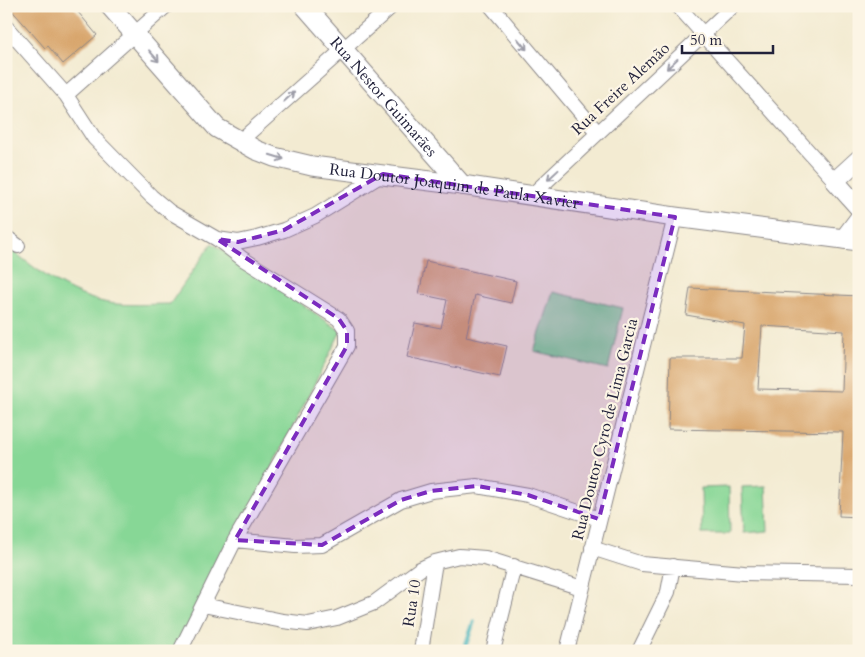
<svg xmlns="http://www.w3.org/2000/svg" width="865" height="657" font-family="Cardo,serif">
	<rect width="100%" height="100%" fill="#fcf5e5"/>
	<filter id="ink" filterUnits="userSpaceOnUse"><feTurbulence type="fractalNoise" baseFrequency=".02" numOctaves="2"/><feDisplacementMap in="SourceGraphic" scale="10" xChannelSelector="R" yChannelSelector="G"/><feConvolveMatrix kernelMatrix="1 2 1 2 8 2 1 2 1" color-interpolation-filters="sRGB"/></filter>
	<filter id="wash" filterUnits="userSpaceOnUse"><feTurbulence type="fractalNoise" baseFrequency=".0096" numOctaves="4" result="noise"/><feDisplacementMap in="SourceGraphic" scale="20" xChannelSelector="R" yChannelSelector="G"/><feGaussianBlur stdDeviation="1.12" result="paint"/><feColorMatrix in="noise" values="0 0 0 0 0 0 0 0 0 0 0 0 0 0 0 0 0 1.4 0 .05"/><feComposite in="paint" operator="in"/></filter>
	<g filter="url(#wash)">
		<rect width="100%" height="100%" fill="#f3ebd2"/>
		<path fill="#87d796" stroke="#547c68" d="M212,243L341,331L238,536L183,651H6V245C36,270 68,295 108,303C125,306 151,304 170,304Z
			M553,292L623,308L608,369L534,351Z
			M766,486L768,531L744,533L742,487Z
			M729,487L730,534H702L701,488Z"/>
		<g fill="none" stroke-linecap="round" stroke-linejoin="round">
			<path stroke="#43b3bc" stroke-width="4" d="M464,651L474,621"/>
		</g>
		<g id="blocks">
			<path fill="#d8a56c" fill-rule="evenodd" d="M8,6H73L97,35L63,64L48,46L45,48Z
				M426,261L516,281L511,303L475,295L466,337L507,346L500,377L407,357L415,323L441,328L447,300L419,294Z
				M690,288L859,296V439L857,457L859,458V517L839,516L843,432L668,429L670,358H742L745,325L686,315ZM762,326L844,331L842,391L758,389Z"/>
		</g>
	</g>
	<g filter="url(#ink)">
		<use href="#blocks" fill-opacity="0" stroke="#8a8686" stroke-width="1"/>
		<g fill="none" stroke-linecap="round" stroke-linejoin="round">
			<g stroke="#8a8686" stroke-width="16">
				<path id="minor" d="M491,6L598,133
					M678,6L835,181
					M6,27L66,95L94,138L151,196L170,212L217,239L238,242L257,238L284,230L315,216L383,174
					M66,95L166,6
					M240,141L392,6
					M532,195L733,6
					M6,237L18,246
					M235,540L295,546L322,545L401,500L431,491L477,486L528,495L599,519
					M592,548L642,564L744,573L859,575
					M203,605L283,621L308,624L337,618L374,603L420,569L435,562L459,556L485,558L582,588
					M180,651L235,540L347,346V331L339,319L243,259L217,239
					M421,651L435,562
					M493,651L514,566
					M567,651L675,217
					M639,651L668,592L673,566"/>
			</g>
			<g stroke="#8a8686" stroke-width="20">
				<path id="tertiary" d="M859,159L835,181L859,208"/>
			</g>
			<g stroke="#8a8686" stroke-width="21">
				<g id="secondary">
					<path id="s1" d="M110,6L217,128L256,150L274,157L312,166L462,185L675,217L859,241"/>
					<path id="s2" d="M305,6L462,185"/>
					<path d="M844,239L859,219"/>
				</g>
			</g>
			<use href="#minor" stroke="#fff" stroke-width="14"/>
			<use href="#tertiary" stroke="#fff" stroke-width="18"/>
			<use href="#secondary" stroke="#fff" stroke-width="19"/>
		</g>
		<defs><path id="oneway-shaft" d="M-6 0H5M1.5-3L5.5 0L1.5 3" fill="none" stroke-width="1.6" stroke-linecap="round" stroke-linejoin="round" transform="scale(1.25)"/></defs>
		<g stroke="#9c9ca7">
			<use href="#oneway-shaft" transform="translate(522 44) rotate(50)"/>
			<use href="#oneway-shaft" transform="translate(154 56) rotate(49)"/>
			<use href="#oneway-shaft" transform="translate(672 64) rotate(137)"/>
			<use href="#oneway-shaft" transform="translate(289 97) rotate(-42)"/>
			<use href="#oneway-shaft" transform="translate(277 157) rotate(17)"/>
			<use href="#oneway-shaft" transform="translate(553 175) rotate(137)"/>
		</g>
	</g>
	<path fill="#7b2cbf" fill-opacity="0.2" stroke="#7b2cbf" stroke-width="4" stroke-dasharray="10 6" stroke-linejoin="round" d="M383,174L675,217L599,519L528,495L477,486L431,491L401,500L322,545L235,540L347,346V331L339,319L217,239L238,242L284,230Z"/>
	<g text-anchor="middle" stroke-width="4.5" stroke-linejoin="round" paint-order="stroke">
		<g font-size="16" fill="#22223b" stroke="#fcf5e5">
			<text transform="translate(620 88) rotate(-43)" y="6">Rua Freire Alemão</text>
			<text dy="6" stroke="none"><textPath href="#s2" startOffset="120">Rua Nestor Guimarães</textPath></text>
			<text dy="6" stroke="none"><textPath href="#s1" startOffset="409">Rua Doutor Joaquim de Paula Xavier</textPath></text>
			<text transform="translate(604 429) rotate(-76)" y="6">Rua Doutor Cyro de Lima Garcia</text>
			<text transform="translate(411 603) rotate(-81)" y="6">Rua 10</text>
		</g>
	</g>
	<rect width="865" height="657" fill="none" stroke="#fcf5e5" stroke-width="25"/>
	<path d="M682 45v8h91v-8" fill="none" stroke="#22223b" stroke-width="2.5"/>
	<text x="690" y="45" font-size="15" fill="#22223b" stroke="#fcf5e5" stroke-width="4" paint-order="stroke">50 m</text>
</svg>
